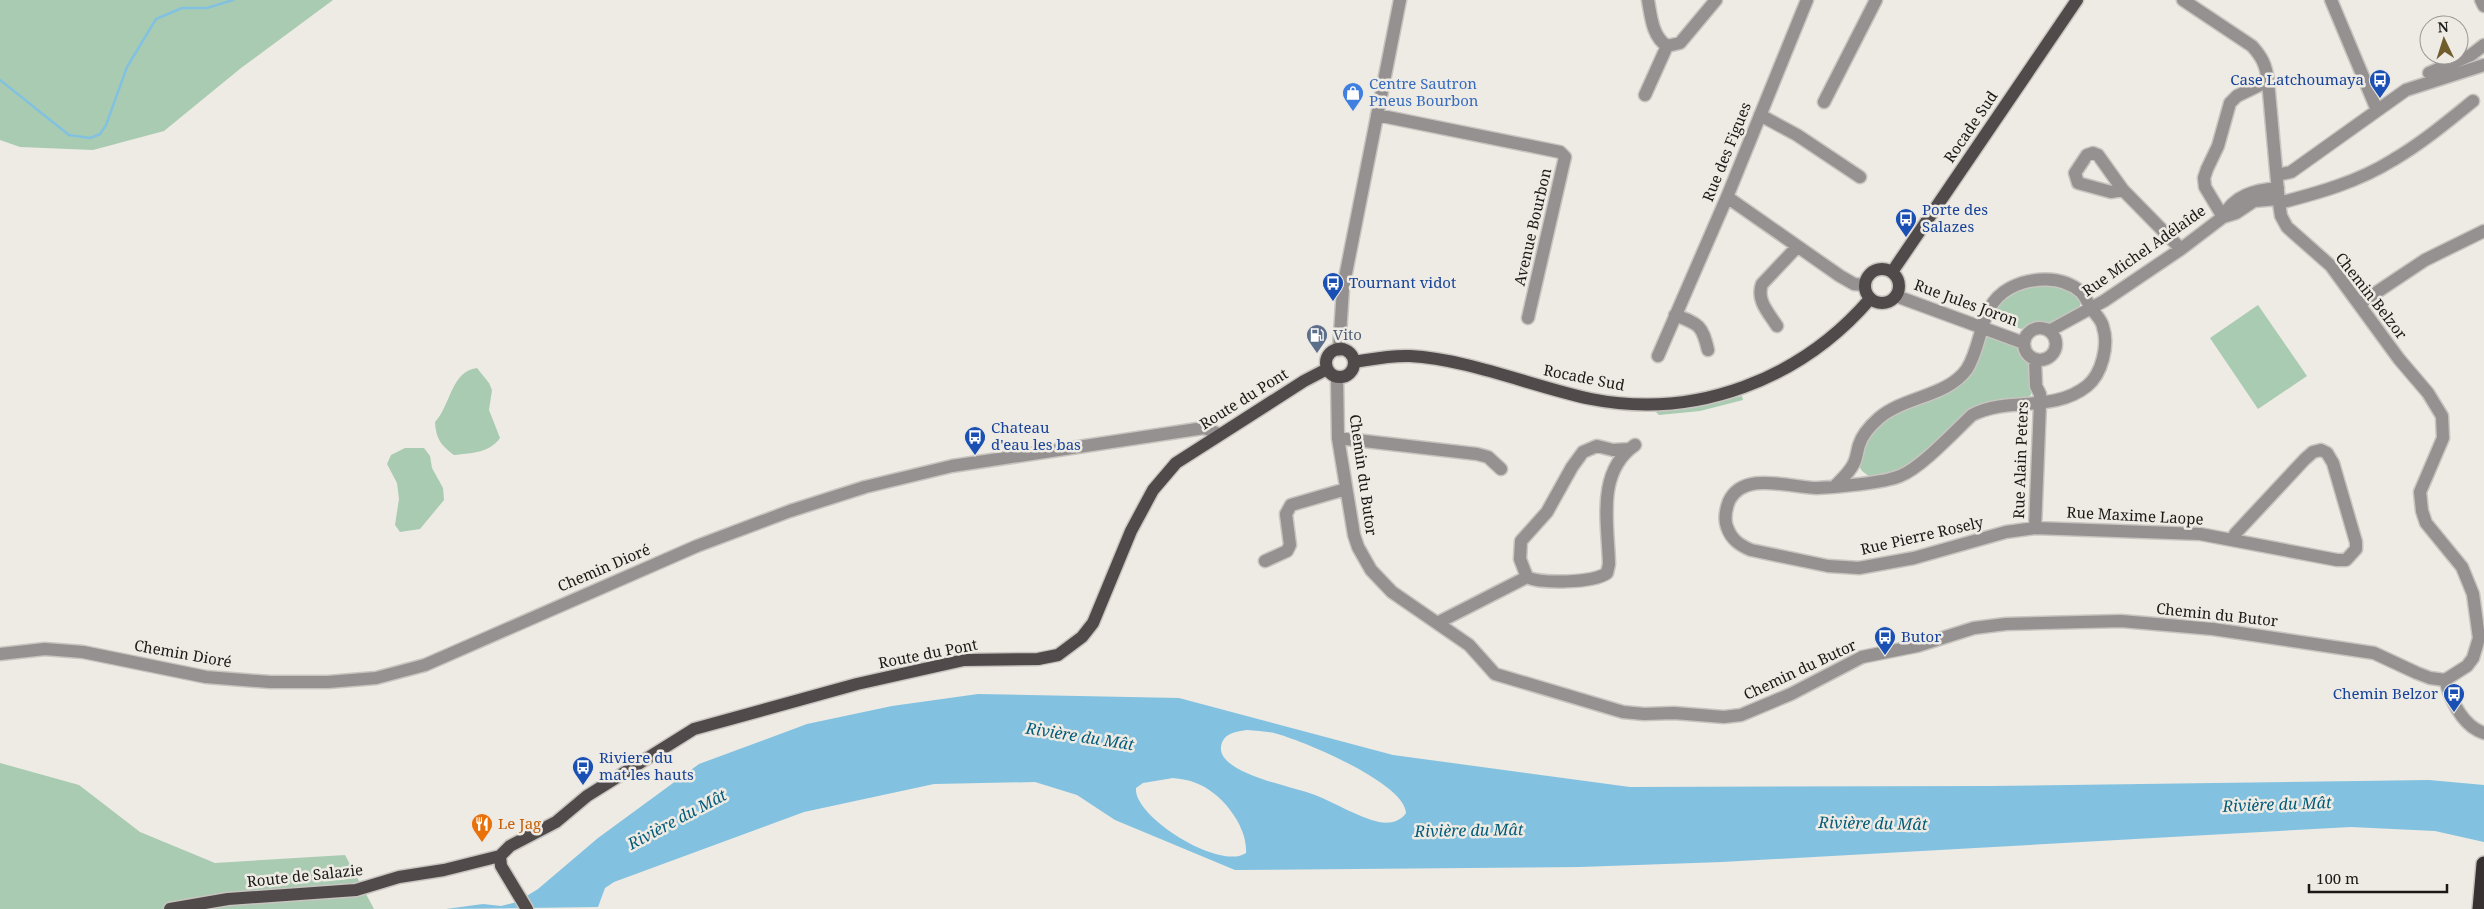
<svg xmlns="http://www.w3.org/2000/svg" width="2484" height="909" font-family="'Noto Serif',serif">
	<rect width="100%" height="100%" fill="#eeeae4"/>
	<path fill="#a9cbb2" d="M0,0H333L241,68L164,131L93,150L20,147L0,140Z
		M2031,284C2050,285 2064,287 2080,298V306L2051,325L2039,322L2021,329L1992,317L2000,302Z
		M2258,305L2307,376L2258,409L2210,338Z
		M1982,333L2016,342L2031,363V395L2025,399L2010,401L1937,442L1897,476L1870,477L1862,471L1858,464V456L1877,425L1889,415L1958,383Z
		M477,368L489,383L492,390L489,410L500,438C489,453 472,453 454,455C441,445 436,439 435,422C451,405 451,371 477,368Z
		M1742,396L1743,400L1700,411L1659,415L1656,412L1699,406Z
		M405,448H424L430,456L432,468L443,488L444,500L420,529L400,532L395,525L399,499L397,483L387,464L391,455Z
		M0,763L79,785L140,832L215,863L345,855L374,909H0Z"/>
	<path fill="#82c2e0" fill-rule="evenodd" d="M978,694L1179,698L1393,755L1630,787L1991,786L2429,780L2484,785V842L2435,831L2351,827L1722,862L1580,867L1235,870L1115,820L1077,795L1035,782L934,784L804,812L614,882L605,888L598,907L446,909L483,904L501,906L517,902L538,889L598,838L699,764L807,724L892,706ZM1247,730C1256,731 1265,731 1274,733C1302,740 1405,783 1406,813C1400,822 1389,824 1379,822C1357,817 1336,803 1315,795C1296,787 1218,774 1221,747C1223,733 1235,732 1247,730ZM1173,778C1181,779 1189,780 1196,783C1221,792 1248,826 1246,853C1221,871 1133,817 1136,788L1143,783Z"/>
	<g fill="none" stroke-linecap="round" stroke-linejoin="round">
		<path stroke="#82c2e0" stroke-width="2.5" d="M0,80L69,135L90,138L100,134L106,125L127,67L156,19L182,8H207L233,0"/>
		<g stroke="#c8c4bf" stroke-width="15">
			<path id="minor" d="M1648,0C1651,16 1652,36 1667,46L1680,43L1716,0
				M2331,0L2377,110
				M2481,0L2484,6
				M2429,73L2471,55L2484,45
				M1645,95L1667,46
				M1824,102L1876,0
				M1377,115L1560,152L1565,157L1528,318
				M1760,115L1797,135L1860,177
				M2277,175L2291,172L2406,90L2484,65
				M2123,190L2111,192L2078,183L2075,173L2087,155L2093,153L2098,155L2123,190L2181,249
				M1727,197L1840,276L1854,284L1865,285
				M2279,203C2318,193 2358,182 2393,160C2422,143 2447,122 2473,101
				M2223,217L2205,187L2204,178L2207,169L2218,146L2230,103L2237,96L2268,81
				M2223,217C2234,195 2255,190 2278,188
				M1896,296L2024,343
				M2359,304L2425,260L2484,231
				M1675,315C1699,324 1702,325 1708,350
				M1777,326C1768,312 1756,300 1762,284L1797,247
				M2024 344a16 16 0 1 1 32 0a16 16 0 1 1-32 0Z
				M2049,331L2104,301L2181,249L2223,217L2236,213L2254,201L2278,199
				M1339,350L1343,288L1400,0
				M1658,356L1727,197L1807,0
				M1337,377L1338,438L1354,535L1358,547L1371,570L1392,592L1469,645L1495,674L1623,712L1644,714L1674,713L1724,717L1741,715L1791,694L1862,657L1917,646L1974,628L2006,624L2121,621L2213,629L2374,653L2417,673L2430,678L2445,680L2467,666L2473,658L2479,638L2473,594L2462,567L2426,523L2422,511L2420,492L2443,438L2442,416L2428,393L2399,359L2331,266L2287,227L2281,216L2279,203L2268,81C2266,65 2262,57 2252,46L2183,0
				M1338,438L1477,454L1488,457L1501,469
				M1629,449L1613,450L1597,446L1583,452L1572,467L1547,512L1521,541L1520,559L1527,577C1541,584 1593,583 1607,573L1609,564C1608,523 1596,472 1635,445
				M1835,486C1842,479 1850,472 1854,463C1857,457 1857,451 1859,445C1862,435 1871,425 1879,418C1905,396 1947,397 1967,369C1984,342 1978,305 2010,288C2031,277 2062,275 2081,292C2085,296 2088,303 2091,308C2095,314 2102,320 2103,327C2109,345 2102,374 2087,386C2053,413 2009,396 1972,415C1954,432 1922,467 1900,476C1883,483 1837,487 1817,488C1791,488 1744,470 1729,501C1726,509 1724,519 1727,527C1731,539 1739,545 1751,550L1828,566L1859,568L1914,558L2006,532L2035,528L2200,534L2337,560H2346L2356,549V542L2333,463L2327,453L2321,450L2313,452L2305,459L2235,534V539
				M2035,528L2040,404V394L2036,386L2035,359
				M1265,561L1287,551L1290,545L1286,514L1291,505L1346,489
				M1439,622L1527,577
				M0,654L45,649L83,652L206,677L270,682H328L376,678L425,665L697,546L790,511L865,487L952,466L1204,428L1219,434
				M2445,680C2451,700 2462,726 2484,733"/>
		</g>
		<g stroke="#c8c4bf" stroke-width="15">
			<path id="major" d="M1865 286a17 17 0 1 1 34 0a17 17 0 1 1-34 0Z
				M1892,272L2077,0
				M1326 363a14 14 0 1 1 28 0a14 14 0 1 1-28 0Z
				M1354,362C1373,359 1391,355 1410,356C1468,359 1534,387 1591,399C1696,420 1801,379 1870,299
				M500,856L510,846L556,822L587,796L694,729L857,684L964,660L1038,659L1058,655L1082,637L1093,623L1131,531L1153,490L1176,463L1304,381L1327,369
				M500,856L501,866L527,909
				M170,909L228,899L356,890L399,877L444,870L500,856"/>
		</g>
		<g stroke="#c8c4bf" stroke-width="18">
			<path id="highway" d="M2480,909L2484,864"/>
		</g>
		<use href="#minor" stroke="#959191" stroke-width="12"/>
		<use href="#major" stroke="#504a4a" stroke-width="12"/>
		<use href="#highway" stroke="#383131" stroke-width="15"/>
	</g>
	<defs>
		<g id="bus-pin" transform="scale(1.125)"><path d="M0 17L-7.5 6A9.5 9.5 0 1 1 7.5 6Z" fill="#1a4fb4" stroke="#eeeae4"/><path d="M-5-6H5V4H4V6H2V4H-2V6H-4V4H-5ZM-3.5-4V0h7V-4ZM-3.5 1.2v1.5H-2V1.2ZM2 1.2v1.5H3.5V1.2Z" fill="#fff"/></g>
		<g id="shop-pin" transform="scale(1.125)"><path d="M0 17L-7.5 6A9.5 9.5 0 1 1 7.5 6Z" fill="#3f7fe0" stroke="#eeeae4"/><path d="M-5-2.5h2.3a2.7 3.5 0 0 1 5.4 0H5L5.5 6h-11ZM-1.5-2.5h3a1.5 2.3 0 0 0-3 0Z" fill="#fff"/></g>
		<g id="fuel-pin" transform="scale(1.125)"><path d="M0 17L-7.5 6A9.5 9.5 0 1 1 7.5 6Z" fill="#5c6f8a" stroke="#eeeae4"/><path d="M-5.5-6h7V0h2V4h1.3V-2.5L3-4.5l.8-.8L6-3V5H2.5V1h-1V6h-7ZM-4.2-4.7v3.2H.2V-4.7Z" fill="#fff"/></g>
		<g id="restaurant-pin" transform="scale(1.125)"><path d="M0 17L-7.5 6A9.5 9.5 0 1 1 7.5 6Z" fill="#e8710a" stroke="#eeeae4"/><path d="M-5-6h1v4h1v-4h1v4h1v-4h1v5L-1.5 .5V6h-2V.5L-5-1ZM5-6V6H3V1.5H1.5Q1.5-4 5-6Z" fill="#fff"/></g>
	</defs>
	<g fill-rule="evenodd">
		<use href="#bus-pin" x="2380" y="80"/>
		<use href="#shop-pin" x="1353" y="93"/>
		<use href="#bus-pin" x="1906" y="219"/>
		<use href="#bus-pin" x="1333" y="283"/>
		<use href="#fuel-pin" x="1317" y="335"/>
		<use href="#bus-pin" x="975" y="437"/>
		<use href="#bus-pin" x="1885" y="637"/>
		<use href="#bus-pin" x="2454" y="694"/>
		<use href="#bus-pin" x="583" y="767"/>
		<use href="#restaurant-pin" x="482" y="824"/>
	</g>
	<g text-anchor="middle" stroke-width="5" stroke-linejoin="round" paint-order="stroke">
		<g font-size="15" fill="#164399" stroke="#eeeae4" text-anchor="start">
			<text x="2364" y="85" text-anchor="end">Case Latchoumaya</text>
			<text x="1922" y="215">Porte des<tspan x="1922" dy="17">Salazes</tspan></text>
			<text x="1349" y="288">Tournant vidot</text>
			<text x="991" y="433">Chateau<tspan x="991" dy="17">d'eau les bas</tspan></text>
			<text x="1901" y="642">Butor</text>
			<text x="2438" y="699" text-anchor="end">Chemin Belzor</text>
			<text x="599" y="763">Riviere du<tspan x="599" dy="17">mat les hauts</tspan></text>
		</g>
		<g font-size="15" fill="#366cbe" stroke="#eeeae4" text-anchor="start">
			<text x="1369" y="89">Centre Sautron<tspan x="1369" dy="17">Pneus Bourbon</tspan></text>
		</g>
		<g font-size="15" fill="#1a1916" stroke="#eeeae4">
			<text transform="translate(1971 127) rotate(-56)" y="5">Rocade Sud</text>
			<text transform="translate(1727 152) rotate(-68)" y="5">Rue des Figues</text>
			<text transform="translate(1533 227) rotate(-77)" y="5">Avenue Bourbon</text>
			<text transform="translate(2144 251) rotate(-35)" y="5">Rue Michel Adélaîde</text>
			<text transform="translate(2371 296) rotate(52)" y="5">Chemin Belzor</text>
			<text transform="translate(1966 303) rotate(20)" y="5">Rue Jules Joron</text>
			<text transform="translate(1584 378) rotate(11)" y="5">Rocade Sud</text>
			<text transform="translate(1244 399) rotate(-32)" y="5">Route du Pont</text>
			<text transform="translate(2021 460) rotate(-88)" y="5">Rue Alain Peters</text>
			<text transform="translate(1363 475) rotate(82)" y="5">Chemin du Butor</text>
			<text transform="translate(2135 516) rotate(3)" y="5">Rue Maxime Laope</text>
			<text transform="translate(1922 536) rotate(-13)" y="5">Rue Pierre Rosely</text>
			<text transform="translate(604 568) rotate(-23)" y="5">Chemin Dioré</text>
			<text transform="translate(2217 615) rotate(6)" y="5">Chemin du Butor</text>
			<text transform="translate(183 654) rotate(10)" y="5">Chemin Dioré</text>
			<text transform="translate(928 654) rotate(-11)" y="5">Route du Pont</text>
			<text transform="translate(1800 670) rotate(-25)" y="5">Chemin du Butor</text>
			<text transform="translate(305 876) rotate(-6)" y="5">Route de Salazie</text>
		</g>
		<g font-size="15" fill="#4e5e75" stroke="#eeeae4" text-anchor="start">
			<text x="1333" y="340">Vito</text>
		</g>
		<g font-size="15" fill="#c56008" stroke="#eeeae4" text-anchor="start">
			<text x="498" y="829">Le Jag</text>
		</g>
		<g font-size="16" font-style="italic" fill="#035c7a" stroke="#eeeae4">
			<text transform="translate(1080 736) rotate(9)" y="6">Rivière du Mât</text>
			<text transform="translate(2277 804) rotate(-2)" y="6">Rivière du Mât</text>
			<text transform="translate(677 819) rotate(-28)" y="6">Rivière du Mât</text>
			<text transform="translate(1873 823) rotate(1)" y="6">Rivière du Mât</text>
			<text transform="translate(1469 830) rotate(-1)" y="6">Rivière du Mât</text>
		</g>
	</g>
	<g transform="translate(2444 40) rotate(356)"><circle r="24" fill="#eeeae4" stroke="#999692"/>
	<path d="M0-4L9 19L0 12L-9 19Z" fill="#715c2b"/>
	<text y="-8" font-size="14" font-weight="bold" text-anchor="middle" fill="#1a1916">N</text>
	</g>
	<path d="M2309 884v8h138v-8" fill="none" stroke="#1a1916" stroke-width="2.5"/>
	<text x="2316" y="884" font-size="15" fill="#1a1916" stroke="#eeeae4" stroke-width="4" paint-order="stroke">100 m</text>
</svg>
